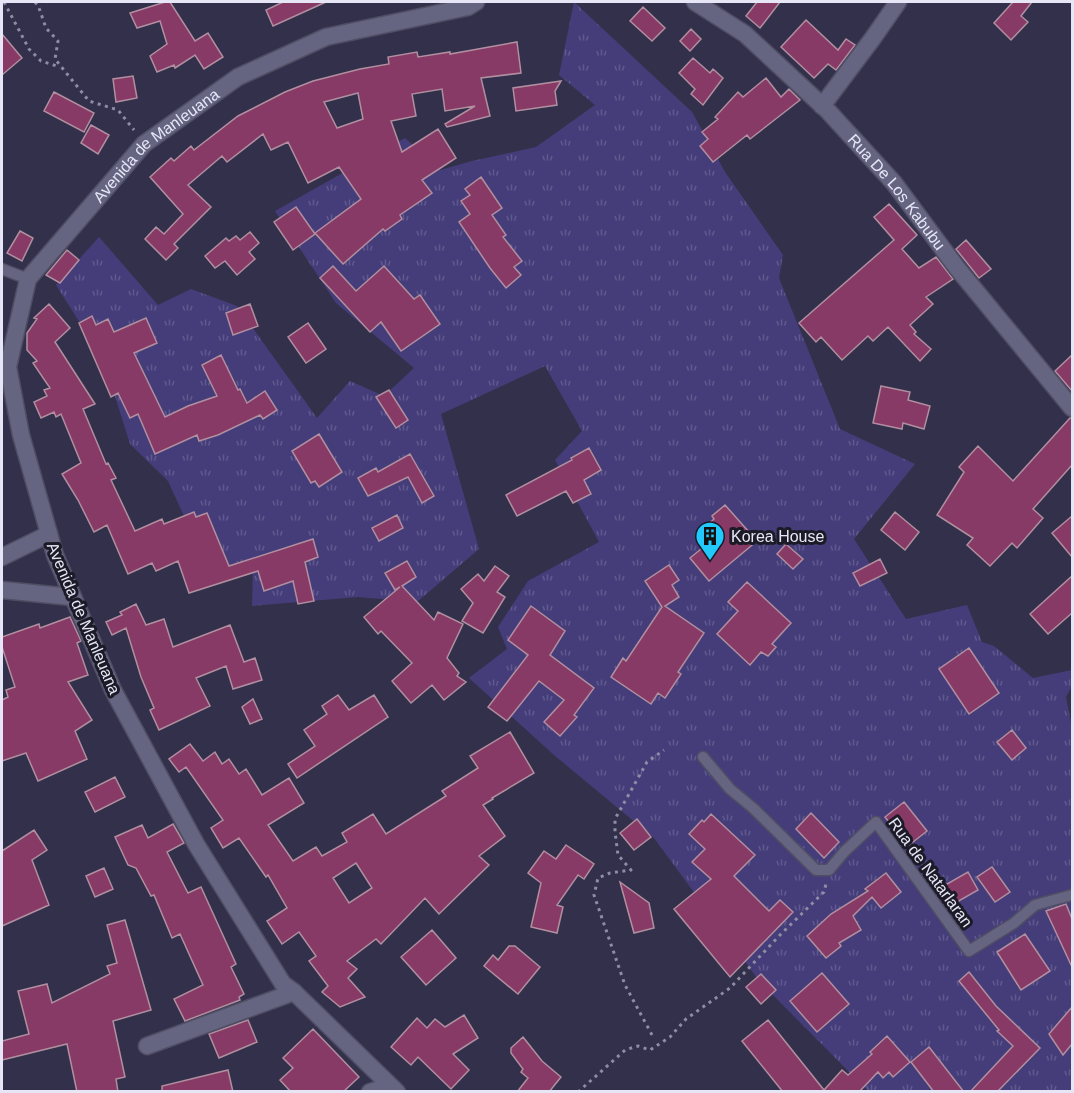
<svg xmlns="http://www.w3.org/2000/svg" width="1074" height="1093" font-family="Helvetica,sans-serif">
	<defs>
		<pattern id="grass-tufts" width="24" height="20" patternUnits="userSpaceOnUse" patternTransform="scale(1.5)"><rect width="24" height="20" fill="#453d7a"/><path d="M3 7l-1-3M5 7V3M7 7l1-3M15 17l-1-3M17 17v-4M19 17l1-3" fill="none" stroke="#60598e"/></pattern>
	</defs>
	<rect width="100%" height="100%" fill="#32304b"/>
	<path fill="url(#grass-tufts)" d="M574,2L692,112L725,172L783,255L779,278L840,429L915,464L854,539L906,619L967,605L982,642L994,646L1033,678L1072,670V686L1066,697L1072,728V1091H868L760,982L654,838L554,755L469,678L507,649L498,627L528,581L599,542L555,460L582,431L545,366L441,414L479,549L417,602L358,597L252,606L253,566L206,564L168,481L130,444L104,361L56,285L99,237L158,305L191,289L237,306L317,418L350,381L384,396L414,368L336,303L275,211L405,138L440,170L472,161L536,147L595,105L559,75Z"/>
	<path fill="#863a65" stroke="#b18fa0" stroke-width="1.5" fill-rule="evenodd" d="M165,2H170L195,41L208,33L223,57L204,69L195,55L175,68L174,65L157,72L150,56L167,44L160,21L137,28L130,13Z
		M283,2H326L273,26L266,10Z
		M757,2H780L760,28L746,16Z
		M1013,2H1032L1021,16L1028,22L1011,40L994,23Z
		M643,7L665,28L652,41L630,21Z
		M806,20L838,50L846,39L855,45L836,70L828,64L814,78L781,47Z
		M691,29L701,39L690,51L680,41Z
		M2,34L22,58L2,75Z
		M517,42L521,73L481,78L490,116L447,127L445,124L475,106L445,111L442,89L412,94L416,116L391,121L402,152L438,129L456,158L422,180L432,193L400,215L402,219L385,231L383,229L343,264L315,233L361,199L339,167L308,183L288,142L271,150L263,134L227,162L222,156L188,185L211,207L174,244L178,248L166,260L145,239L156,227L164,234L183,214L150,177L171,158L174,161L191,146L194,150L238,116L285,92L313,81L360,69L389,64L388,57L417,52L418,57L450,52V54ZM358,93L363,119L337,128L324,102Z
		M693,58L710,73L713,69L723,78L703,105L691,94L695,89L679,73Z
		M133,76L137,98L116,102L113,79Z
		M766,78L781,97L789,89L800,100L750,139L747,135L713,162L700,146L708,139L702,132L718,119L715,117L738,92L743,97Z
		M561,81L555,91L557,105L516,111L513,88Z
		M54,92L94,113L84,132L44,111Z
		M91,125L109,135L98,154L81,143Z
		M481,177L502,208L492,215L506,235L503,237L522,261L514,267L521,275L506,288L490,268L459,222L470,214L461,201L470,195L465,189Z
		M889,204L917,235L902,249L919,268L936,257L953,279L926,297L933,304L910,325L916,332L914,334L931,349L920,361L888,327L873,341L868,336L842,360L821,337L816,342L799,323L894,240L874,217Z
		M296,207L315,234L293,250L274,222Z
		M20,231L33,238L22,261L7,253Z
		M250,232L259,243L249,252L255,259L237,275L225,261L215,268L205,256L226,238L229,241L236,236L240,240Z
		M966,240L991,269L979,278L956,249Z
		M67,250L79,260L60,283L46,275Z
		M333,266L356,291L384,266L414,299L420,295L440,324L401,351L381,322L370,332L320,278Z
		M49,304L70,328L55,342L95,404L83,409L106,464L108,463L116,478L111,480L135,531L162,519L164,524L194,512L196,517L207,513L229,566L313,539L318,557L305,562L314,601L298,604L293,581L264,591L258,571L189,593L178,561L156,571L152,563L128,574L107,525L94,532L78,500L62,474L81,463L61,414L56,417L54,412L41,418L34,402L47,396L44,390L50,388L33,363L37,361L27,350V333L37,319L34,318Z
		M250,304L258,326L233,335L226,313Z
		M92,316L96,325L108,319L114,332L146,318L157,343L134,353L165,417L188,406L217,396L202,365L221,355L238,390L240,389L247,403L265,391L277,410L263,419L260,415L218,435L199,441L197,435L155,454L138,414L130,418L118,393L111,397L79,323Z
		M308,323L326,349L306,363L288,337Z
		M1072,355V391L1055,371Z
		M881,386L910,392L908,400L930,406L924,429L903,423L902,429L873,423Z
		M389,390L408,420L396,428L376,397Z
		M1070,418H1072V465L1033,509L1043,518L1017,548L1012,543L990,566L967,545L973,538L937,515L964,472L959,467L978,446L1013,481Z
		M319,434L342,472L319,487L315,481L311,483L292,451Z
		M589,448L601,470L584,480L591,494L573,503L566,491L517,516L506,495L572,460L571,458Z
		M410,454L434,496L422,503L408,477L368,496L358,478L376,468L378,472Z
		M725,505L757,541L709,581L690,558L712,540L703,529L714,519L712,516Z
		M895,512L919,532L905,550L881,530Z
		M397,515L403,528L379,541L372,528Z
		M1072,516V557L1052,533Z
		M786,544L803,559L793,569L777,554Z
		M880,559L887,573L860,586L853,573Z
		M407,561L416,577L402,586L434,620L438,612L463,624L447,658L459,673L457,676L466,682L444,700L432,685L411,703L392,681L412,663L381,631L378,634L364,617L400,587L395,590L385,573Z
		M669,565L679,580L672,585L679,597L665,606L704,633L678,672L681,674L665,698L658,693L651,704L611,677L623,658L626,661L662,607L645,581Z
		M495,566L509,576L497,592L505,597L483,633L462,621L473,603L461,589L478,574L484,581Z
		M1072,576V613L1048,634L1030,614Z
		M747,582L791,623L772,644L776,647L768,656L761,652L750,665L717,634L738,611L728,602Z
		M136,604L146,625L164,619L173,647L230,625L244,662L255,658L262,680L233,689L226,666L196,678L210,706L159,730L150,710L154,708L141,677L126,628L112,635L106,622L122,615L120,612Z
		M531,606L565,631L550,655L594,688L574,715L577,717L560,736L544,722L564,700L539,681L507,721L488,707L528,655L508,640Z
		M70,617L81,641L77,643L88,675L68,682L92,720L75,731L87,759L38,781L26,753L2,761V700L8,697L6,690L15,687L2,647V637L39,624L40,628Z
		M969,648L999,693L969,714L939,669Z
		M338,695L349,710L374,695L388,717L297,778L288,764L315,746L304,730L327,714L322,706Z
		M253,699L262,719L250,724L242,707Z
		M1012,730L1026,748L1012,760L997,742Z
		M510,732L534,773L492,798L493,799L483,805L505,836L479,856L489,865L439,914L425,898L381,944L376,939L347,961L357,969L348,978L365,997L340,1007L322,992L328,986L309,961L316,956L299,932L282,944L267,921L287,908L268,875L266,877L239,838L223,848L211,828L223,820L186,767L179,772L169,759L190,744L203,761L215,752L222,764L229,759L239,774L246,769L262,795L289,778L304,803L268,825L293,861L316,847L322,856L347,842L342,833L373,814L386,834L446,796L442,791L478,768L470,756ZM356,863L372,888L349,903L333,878Z
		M115,777L125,797L95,812L85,792Z
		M904,802L927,831L908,846L885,817Z
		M811,813L839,842L824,858L796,829Z
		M711,814L755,855L734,876L769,911L780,900L793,912L730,977L674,909L711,879L692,862L705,849L689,834L702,820L704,822Z
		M637,819L651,837L634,850L620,833Z
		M173,824L184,843L167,852L188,893L201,887L236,964L231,967L244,994L239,997L240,1000L185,1021L174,999L203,985L180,934L172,938L154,895L151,896L136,868L128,865L115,837L142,825L148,838Z
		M34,830L47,850L32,860L49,905L2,926V851Z
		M566,845L594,864L584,879L578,875L557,905L563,907L557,933L531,927L541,883L528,873L544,851L556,859Z
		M992,867L1010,892L995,902L977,877Z
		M104,868L113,889L95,897L86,876Z
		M968,872L978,890L950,906L940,888Z
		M886,873L901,892L881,908L872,897L853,916L861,930L839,943L841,946L826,958L807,936L831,914L868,891L865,889Z
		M620,882L649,903L654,928L634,933Z
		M1066,904L1072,919V967L1046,911Z
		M125,920L151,1010L113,1021L125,1077L116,1079L118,1092H77L67,1044L2,1060V1041L29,1034L18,991L47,984L52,1003L110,974L107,966L117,963L107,925Z
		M432,930L456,958L426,985L401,957Z
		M1025,934L1050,971L1021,990L997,952Z
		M509,946H515L540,967L518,994L484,966L493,955L498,960Z
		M969,972L996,1006L1040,1048L997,1092H970L1013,1046L997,1031L999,1030L959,981Z
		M822,973L849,1004L817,1032L790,1001Z
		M761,974L776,990L761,1004L746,987Z
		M1072,1007V1044L1063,1055L1049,1034Z
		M464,1015L478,1038L453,1054L469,1070L451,1089L418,1057L411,1065L391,1047L417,1018L427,1028L435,1019L445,1027Z
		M248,1020L257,1042L219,1058L209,1034Z
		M768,1020L824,1090L842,1070L848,1075L872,1054L870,1052L887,1036L910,1062L893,1077L889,1072L883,1078L878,1072L859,1092H783L742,1041Z
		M313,1029L359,1077L343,1092H291L280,1080L293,1068L283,1058Z
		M523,1037L542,1061L561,1077L549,1092H517L528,1078L521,1072L523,1069L511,1053V1048Z
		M929,1047L964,1092H934L911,1062Z
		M228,1070L233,1092H162V1086Z"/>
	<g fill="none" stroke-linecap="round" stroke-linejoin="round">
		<g stroke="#504e64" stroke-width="13">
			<path id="service" d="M2,269L28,279
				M703,757L730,789L753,808L816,870H829L844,852L876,822L969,951L1014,923L1035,905L1072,895"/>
		</g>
		<g stroke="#504e64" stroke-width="19">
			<g id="minor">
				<path id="s1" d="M695,2L745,34L828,111L894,183L957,268L1072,408"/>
				<path d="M822,106L873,38L898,2"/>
				<path d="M2,557L49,534"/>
				<path d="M2,590L72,597"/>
				<path d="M147,1046L294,992"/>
				<path d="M370,1092L390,1086"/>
			</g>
		</g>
		<g stroke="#504e64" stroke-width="19">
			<g id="tertiary">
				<path id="s2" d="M397,1092L294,992L283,984L196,844L113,690L55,555L21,435L8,367L28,279L144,144L238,77L326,37L468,7L476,2"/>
			</g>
		</g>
		<path stroke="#8e8da3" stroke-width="3" stroke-dasharray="3 4.5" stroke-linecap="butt" d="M4,2L29,49L41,61L60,67
			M35,2L39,8L46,28L58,41L55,59L89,101L118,110L134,130
			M652,1035L625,985L594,895L598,878L610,873L631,870L618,855L615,832V819L647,762L664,750
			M578,1092L625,1050L638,1046L650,1050L670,1037L686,1019L730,988L780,935L824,892L826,884"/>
		<use href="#service" stroke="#656481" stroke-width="10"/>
		<use href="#minor" stroke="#656481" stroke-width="16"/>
		<use href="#tertiary" stroke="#656481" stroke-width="16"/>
	</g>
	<defs>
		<g id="building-pin" transform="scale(1.5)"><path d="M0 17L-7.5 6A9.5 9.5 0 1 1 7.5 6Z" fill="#21c9fd" stroke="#1b1a26"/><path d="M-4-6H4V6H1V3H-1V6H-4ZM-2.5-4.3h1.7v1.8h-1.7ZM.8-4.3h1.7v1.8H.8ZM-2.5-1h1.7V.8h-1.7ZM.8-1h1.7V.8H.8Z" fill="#111"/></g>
	</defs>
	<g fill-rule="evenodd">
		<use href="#building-pin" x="710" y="536"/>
	</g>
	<g text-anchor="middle" stroke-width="6" stroke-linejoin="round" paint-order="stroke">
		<g font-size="16" fill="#e6e6f7" stroke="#1b1a26">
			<text dy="6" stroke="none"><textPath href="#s2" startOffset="1114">Avenida de Manleuana</textPath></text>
			<text dy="6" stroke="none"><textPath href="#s1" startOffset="279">Rua De Los Kabubu</textPath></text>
			<text transform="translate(84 618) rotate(67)" y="6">Avenida de Manleuana</text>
			<text transform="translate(931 872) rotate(54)" y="6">Rua de Natarlaran</text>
		</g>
		<g font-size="16" fill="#e6e6f7" stroke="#1b1a26" text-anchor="start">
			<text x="731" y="542">Korea House</text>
		</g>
	</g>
	<rect width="1074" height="1093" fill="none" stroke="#e6e6f7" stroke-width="6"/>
</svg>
